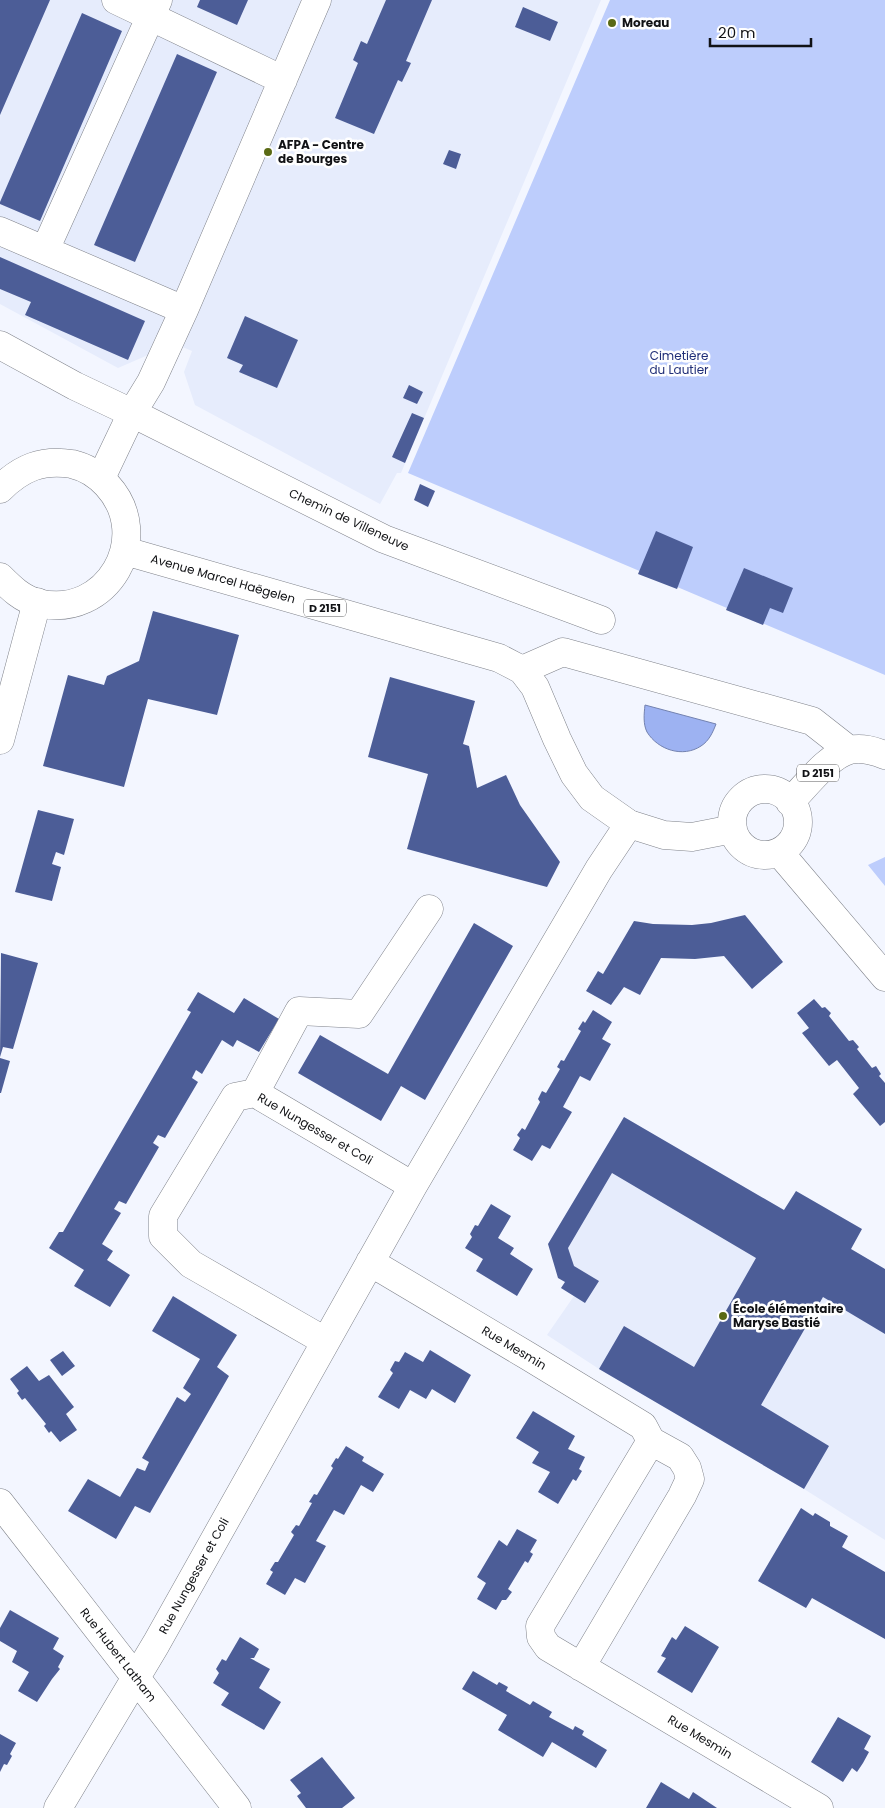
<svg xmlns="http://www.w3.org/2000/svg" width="885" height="1808" font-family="Poppins,sans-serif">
	<rect width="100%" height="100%" fill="#f3f6ff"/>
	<path fill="#e6ecfc" d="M0,0H601L401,473H397L380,504L195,405L184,372L192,351L156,336L148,355L118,368L0,304Z
		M624,1117L784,1210L796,1191L862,1229L851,1249L885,1269V1540L804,1489L599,1369L547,1335L574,1296L561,1288L565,1282L548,1244Z"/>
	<path fill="#bdcdfc" d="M610,0H885V675L408,473Z
		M885,857V886L868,865Z"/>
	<path fill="#9db2f2" stroke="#7382b0" d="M645,705L716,724C713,732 709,741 701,746C683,758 658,750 647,732C643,724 644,714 645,705Z"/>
	<path fill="#4c5d97" d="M0,0H50L0,115Z
		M200,0H248L237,25L197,7Z
		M386,0H432L406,61L411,63L402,82L398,80L374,134L335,118L358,63L353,60L361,41L367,44Z
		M523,7L558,22L550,41L515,27Z
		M82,13L122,31L40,221L0,204V202Z
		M177,54L217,72L135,262L94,245Z
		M449,150L461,154L456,169L443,164Z
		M0,257L145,321L128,360L25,315L31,302L0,289Z
		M245,316L298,340L277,388L239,372L243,365L227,358Z
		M409,385L423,392L417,404L403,398Z
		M412,413L424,418L405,463L392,457Z
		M420,484L435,491L428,507L414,500Z
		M656,531L693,547L677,589L638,574Z
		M744,568L793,588L783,613L770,608L763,625L726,610Z
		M153,611L239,635L217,715L148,699L124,787L43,766L68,675L104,685L107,676L139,661Z
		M390,677L475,701L463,744L469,746L477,788L506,775L520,805L560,862L547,887L407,849L428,774L368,757Z
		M38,810L74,819L64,855L56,852L52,864L61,867L52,901L15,892Z
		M745,915L783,962L752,989L724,956L695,959L661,958L640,995L624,987L611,1005L586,991L598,971L603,974L634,921L653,924L692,925L711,923Z
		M474,923L513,946L425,1100L401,1086L381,1121L298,1073L320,1035L388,1074Z
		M1,953L38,963L13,1049L3,1047L0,1057Z
		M198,992L234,1013L244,998L279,1019L259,1052L237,1040L233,1047L222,1040L202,1074L196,1070L192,1078L198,1082L165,1138L158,1135L153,1143L159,1147L126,1204L119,1201L114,1209L121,1213L102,1244L113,1251L107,1260L130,1275L110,1307L74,1286L84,1270L49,1248L59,1232H63L191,1012L187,1010Z
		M814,999L822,1008L825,1007L831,1013L829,1016L849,1041L853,1040L859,1047L857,1049L872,1068L876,1066L881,1074L879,1076L885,1083V1122L880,1126L853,1094L859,1088L837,1060L829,1066L802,1033L809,1028L797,1013Z
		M593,1010L612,1022L602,1039L611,1044L590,1081L580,1076L563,1107L572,1112L550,1149L542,1145L532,1161L513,1150L520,1138L517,1135L522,1128L525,1130L540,1102L538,1099L542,1091L546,1093L560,1069L557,1067L561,1060L564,1061L581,1031L578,1029L583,1021L585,1023Z
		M0,1058L10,1061L1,1093H0Z
		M624,1117L784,1210L796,1191L862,1229L851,1249L885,1269V1334L823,1297L761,1405L829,1446L804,1489L599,1369L624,1326L694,1367L756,1258L612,1173L568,1248L574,1266L599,1281L585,1303L561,1288L565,1282L558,1278L548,1244Z
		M491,1204L511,1216L498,1238L514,1248L510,1254L533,1269L517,1296L476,1271L483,1259L465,1248L472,1237L470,1234L475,1225L478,1226Z
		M173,1296L237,1335L217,1367L229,1376L150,1513L135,1506L116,1539L68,1511L88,1479L120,1497L137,1468L145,1471L149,1462L142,1458L177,1397L185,1402L191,1394L183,1388L200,1359L152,1331Z
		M430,1350L471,1375L455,1403L432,1389L426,1399L410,1390L399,1409L378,1397L393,1373L390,1370L395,1361L399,1362L405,1352L423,1362Z
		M63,1351L75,1366L62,1376L50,1360Z
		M27,1366L39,1381L49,1375L74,1407L66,1414L77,1430L60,1442L51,1431L49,1433L44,1426L46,1424L25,1398L22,1400L17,1393L19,1391L10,1379Z
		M533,1411L575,1436L568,1449L585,1457L579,1469L582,1471L576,1481L573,1479L558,1504L538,1492L550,1472L532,1463L539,1452L516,1438Z
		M346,1446L364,1457L362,1461L384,1474L373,1492L361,1485L344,1515L334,1510L316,1541L326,1546L305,1583L295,1578L285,1595L266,1584L273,1572L270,1570L275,1562H278L294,1535L291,1532L296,1525L299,1526L312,1503L309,1502L314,1494L317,1495L333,1468L331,1466L336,1458L338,1459Z
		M801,1508L813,1516L815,1513L830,1522V1526L848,1536L842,1547L885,1572V1639L812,1598L806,1608L758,1581Z
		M517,1529L537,1540L530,1552L533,1554L528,1563L525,1561L508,1589L512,1592L506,1600H502L496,1610L477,1599L486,1583L477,1577L499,1540L507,1546Z
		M10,1610L59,1638L53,1649L64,1656L58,1667L60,1669L52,1679L37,1702L18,1691L29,1672L12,1662L17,1651L0,1641V1628Z
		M685,1626L719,1647L692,1693L657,1672L666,1658L661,1656L672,1637L676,1640Z
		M240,1637L259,1649L254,1658H250L270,1669L259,1688L281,1702L264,1730L221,1705L229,1693L213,1683L219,1673L216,1669L222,1659L226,1661Z
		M473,1671L497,1685L499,1682L508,1687L506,1691L530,1705L533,1701L552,1712L549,1717L573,1730L575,1726L584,1731L582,1735L607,1750L596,1768L552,1742L543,1757L498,1730L507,1715L462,1689Z
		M838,1717L871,1736L864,1749L869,1752L863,1763L857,1772L852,1768L843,1782L811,1762Z
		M0,1734L16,1743L10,1754L12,1756L7,1765L4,1764L0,1772Z
		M322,1757L355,1798L342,1808H306L297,1796L301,1793L290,1780Z
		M661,1782L689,1799L693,1792L717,1808H646Z"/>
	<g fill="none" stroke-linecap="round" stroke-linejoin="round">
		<g stroke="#7f828a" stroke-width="29">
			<path id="minor" d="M116,0L283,80
				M317,0L184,310L151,382L132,413L384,539L601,620
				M0,231L184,310
				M45,250L158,0
				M0,345L75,386L132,413L101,478
				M0,740L37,602
				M255,1093L299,1011L359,1014L429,909
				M370,1262L528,1356L643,1426L651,1441L680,1457L687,1468L690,1479L682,1496L581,1667
				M325,1341L191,1264L163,1236V1216L235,1097L255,1093L413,1186
				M651,1441L540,1626L541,1637L548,1647L819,1808
				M0,1503L237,1808
				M58,1808L156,1644L413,1186L599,869L629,824"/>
		</g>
		<g stroke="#7f828a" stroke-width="29">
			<path id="major" d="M0,489C21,468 42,459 72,464C85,467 98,475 107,485C155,537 107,620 38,603C22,599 11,588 0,577
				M125,551L499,658L522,670L535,687L557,739L574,774L592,798L629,824L664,835L692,837L733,829
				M522,670L563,652L812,721L849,750
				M732 822a33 33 0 1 1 66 0a33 33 0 1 1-66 0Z
				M790,802C805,787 829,755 850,750C862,747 874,751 885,755
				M779,852L885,977"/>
		</g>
		<use href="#minor" stroke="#fff" stroke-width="28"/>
		<use href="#major" stroke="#fff" stroke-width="28"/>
	</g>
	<g fill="#5a6a15" stroke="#fff" stroke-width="2">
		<circle cx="612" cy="23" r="5"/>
		<circle cx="268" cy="152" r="5"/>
		<circle cx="723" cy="1316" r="5"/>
	</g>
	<g text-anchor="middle" stroke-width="5" stroke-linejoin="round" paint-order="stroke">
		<g fill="#fff" stroke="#58595b" stroke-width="1">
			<rect x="304" y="599.5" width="42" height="17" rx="4"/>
			<rect x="797" y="764.5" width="42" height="17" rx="4"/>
		</g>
		<g font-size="11" font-weight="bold" fill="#111215">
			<text x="325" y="612">D 2151</text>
			<text x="818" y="777">D 2151</text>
		</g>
		<g font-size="12" font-weight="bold" fill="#111215" stroke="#fff" text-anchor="start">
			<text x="622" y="27">Moreau</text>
			<text x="278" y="149">AFPA - Centre<tspan x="278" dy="14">de Bourges</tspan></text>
			<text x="733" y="1313">École élémentaire<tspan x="733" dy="14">Maryse Bastié</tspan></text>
		</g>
		<g font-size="12" fill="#212f78" stroke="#fff">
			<text x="679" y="360">Cimetière<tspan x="679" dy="14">du Lautier</tspan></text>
		</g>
		<g font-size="12" fill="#111215" stroke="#fff">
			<text transform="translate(349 520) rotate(25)" y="4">Chemin de Villeneuve</text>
			<text transform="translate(223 579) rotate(16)" y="4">Avenue Marcel Haëgelen</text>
			<text transform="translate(315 1129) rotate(30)" y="4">Rue Nungesser et Coli</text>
			<text transform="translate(514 1348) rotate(31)" y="4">Rue Mesmin</text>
			<text transform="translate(194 1576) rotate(-61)" y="4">Rue Nungesser et Coli</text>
			<text transform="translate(118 1655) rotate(52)" y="4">Rue Hubert Latham</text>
			<text transform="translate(700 1737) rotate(31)" y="4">Rue Mesmin</text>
		</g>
	</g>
	<path d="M710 38v8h101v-8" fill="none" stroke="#111215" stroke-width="2.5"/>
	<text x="718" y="38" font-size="15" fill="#111215" stroke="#ffffff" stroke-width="4" paint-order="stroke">20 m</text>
</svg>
